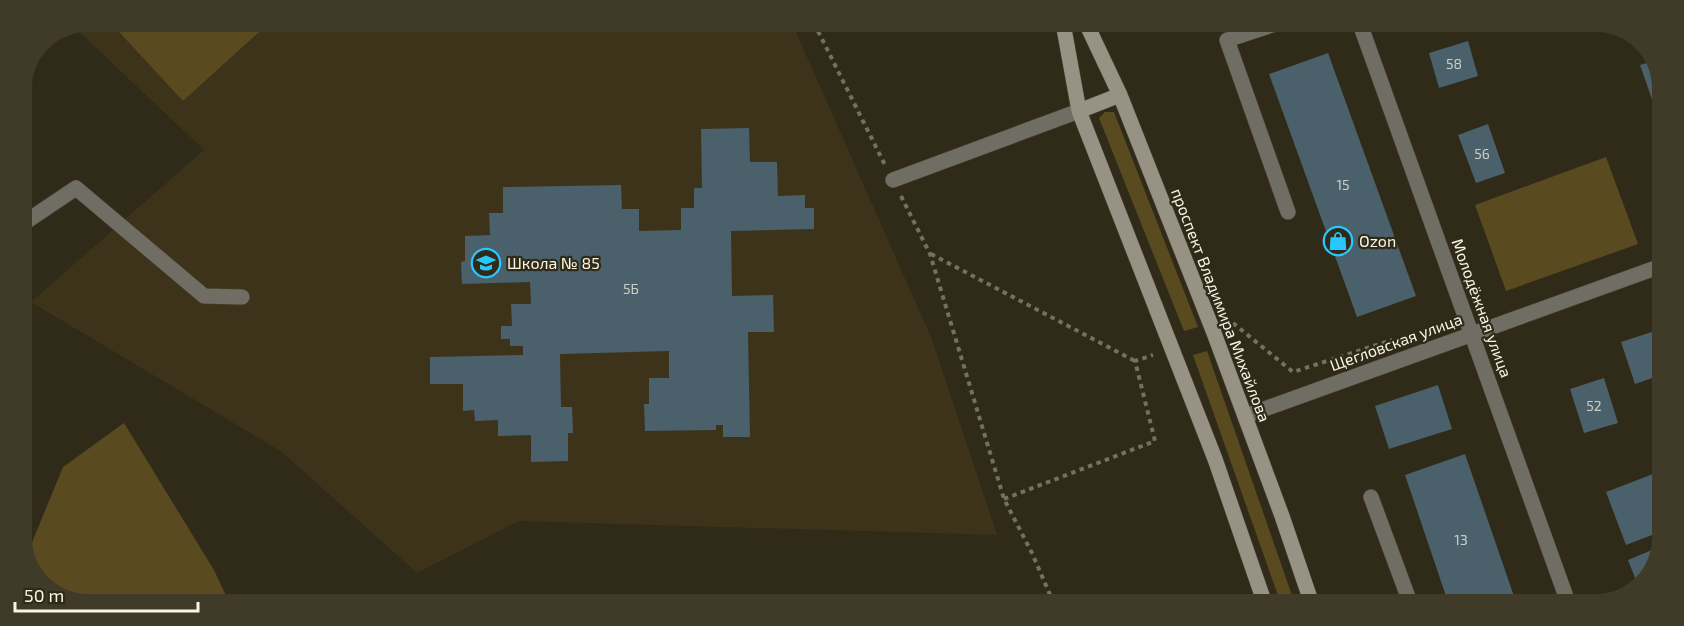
<svg xmlns="http://www.w3.org/2000/svg" width="1684" height="626" font-family="'Exo 2',sans-serif">
	<rect width="100%" height="100%" fill="#302a18"/>
	<path fill="#3c331a" d="M88,21L792,23L931,337L997,535L519,521L417,573L282,452L31,302L204,150L74,27Z"/>
	<path fill="#594a20" d="M109,21H271L183,101Z
		M1105,112H1114L1198,327L1184,331L1099,118Z
		M1606,157L1638,244L1506,291L1475,205Z
		M1207,351L1295,604H1281L1193,355Z
		M124,423L214,570L229,602L66,601L35,579L26,557L63,467Z"/>
	<path fill="#4a606a" d="M1468,41L1478,76L1439,88L1429,53Z
		M1328,53L1416,296L1357,317L1269,74Z
		M1654,61L1663,83V125H1661L1640,65Z
		M1488,124L1505,173L1476,183L1458,135Z
		M749,128L750,162H777L778,196L805,195V208H814V229L731,231L732,296L773,295L774,332H748L750,437H723V425H716V430L645,431L644,404H649V378H669V351L560,354L561,407H572L573,433H568V461L531,462V435L498,436V420L475,421L474,410L463,411V384H430V357L523,355V346H510V339H501V326H512L511,304H531L530,282L462,284L461,262L465,261V236L490,235L489,213H503V187L621,185L622,209H639V231L681,230V208H694V188H702L701,129Z
		M1661,329V375L1635,384L1621,342Z
		M1604,378L1618,423L1584,433L1570,389Z
		M1438,385L1452,429L1389,449L1375,406Z
		M1465,454L1517,605H1449L1405,475Z
		M1653,474L1660,492V532L1626,545L1606,492Z
		M1659,547V560L1639,588L1628,560Z"/>
	<g fill="none" stroke-linecap="round" stroke-linejoin="round">
		<g stroke="#4c4635" stroke-width="16">
			<path id="lane" d="M1275,24L1227,40L1288,212
				M893,180L1079,111
				M21,225L76,188L204,296L242,297
				M1371,497L1411,605"/>
		</g>
		<g stroke="#4c4635" stroke-width="16">
			<path id="street" d="M1360,24L1569,605
				M1245,416L1661,266"/>
		</g>
		<g stroke="#4c4635" stroke-width="16">
			<path id="secondary" d="M1063,23L1079,111L1215,459L1265,604
				M1086,23L1120,95L1214,333L1282,516L1312,604
				M1079,111L1120,95"/>
		</g>
		<path stroke="#757060" stroke-width="4" stroke-dasharray="4.5 4.5" stroke-linecap="butt" d="M814,23L885,165
			M901,196L930,254L1004,499L1032,553L1054,604
			M931,254L1135,361
			M1233,323L1293,372L1392,340
			M1004,499L1155,441L1135,361L1153,355"/>
		<use href="#lane" stroke="#706d64" stroke-width="15"/>
		<use href="#street" stroke="#706d64" stroke-width="15"/>
		<use href="#secondary" stroke="#979284" stroke-width="15"/>
	</g>
	<defs>
		<g id="shop-ring" transform="scale(1.5)"><circle r="9.5" fill="#302a18" stroke="#27c8ff" stroke-width="1.5"/><path d="M-5-2.5h2.3a2.7 3.5 0 0 1 5.4 0H5L5.5 6h-11ZM-1.5-2.5h3a1.5 2.3 0 0 0-3 0Z" fill="#27c8ff"/></g>
		<g id="school-ring" transform="scale(1.5)"><circle r="9.5" fill="#302a18" stroke="#27c8ff" stroke-width="1.5"/><path d="M0-5L7-2L0 1L-7-2ZM-4 1L0 2.5L4 1V4Q0 6-4 4Z" fill="#27c8ff"/></g>
	</defs>
	<g fill-rule="evenodd">
		<use href="#shop-ring" x="1338" y="241"/>
		<use href="#school-ring" x="486" y="263"/>
	</g>
	<g text-anchor="middle" stroke-width="4.5" stroke-linejoin="round" paint-order="stroke">
		<g font-size="14" fill="#cccfc8">
			<text x="1454" y="69">58</text>
			<text x="1482" y="159">56</text>
			<text x="1343" y="190">15</text>
			<text x="631" y="294">5Б</text>
			<text x="1594" y="411">52</text>
			<text x="1461" y="545">13</text>
		</g>
		<g font-size="16" fill="#f8f4e8" stroke="#302a18" text-anchor="start">
			<text x="1359" y="247">Ozon</text>
			<text x="507" y="269">Школа № 85</text>
		</g>
		<g font-size="16" fill="#f8f4e8" stroke="#302a18">
			<text transform="translate(1221 305) rotate(69)" y="6">проспект Владимира Михайлова</text>
			<text transform="translate(1482 308) rotate(70)" y="6">Молодёжная улица</text>
			<text transform="translate(1396 342) rotate(-20)" y="6">Щегловская улица</text>
		</g>
	</g>
	<path d="M0 0H1684V626H0ZM88 32H1596A56 56 0 0 1 1652 88V538A56 56 0 0 1 1596 594H88A56 56 0 0 1 32 538V88A56 56 0 0 1 88 32Z" fill="#403a29" fill-rule="evenodd"/>
	<path d="M15 602v9h183v-9" fill="none" stroke="#f8f4e8" stroke-width="3"/>
	<text x="24" y="602" font-size="18" fill="#f8f4e8" stroke="#302a18" stroke-width="4.5" paint-order="stroke">50 m</text>
</svg>
